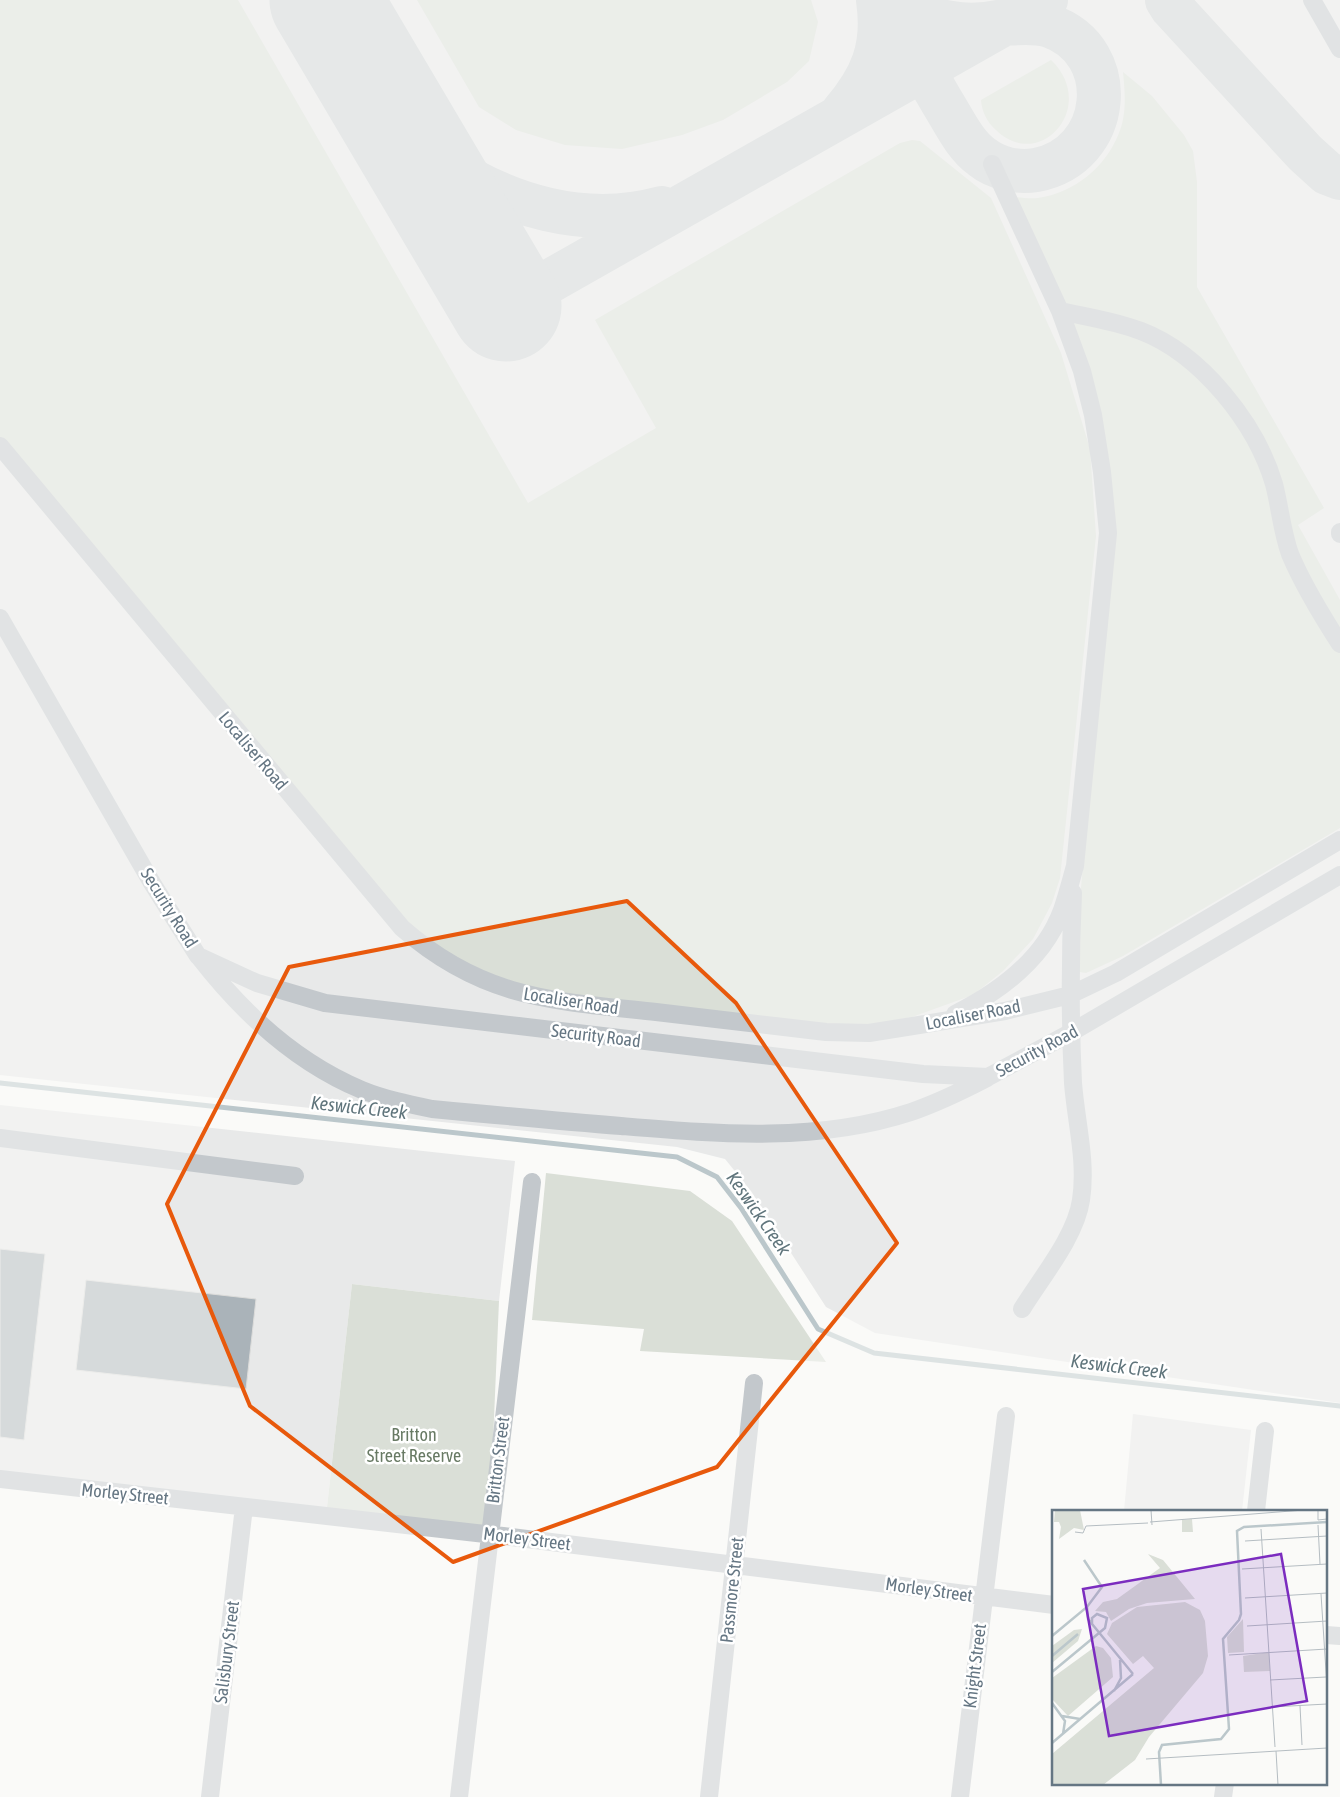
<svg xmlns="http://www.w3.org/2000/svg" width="1340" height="1797" font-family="'Asap Condensed',sans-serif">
	<rect width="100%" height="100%" fill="#fafaf8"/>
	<path fill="#e8e9e9" d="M0,0H1340V1403L875,1333L826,1307L751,1191L725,1159L677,1147L0,1075Z
		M0,1105L515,1161L499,1301L352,1284L326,1516L0,1476Z
		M1133,1414L1251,1430L1242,1511H1124Z"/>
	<path fill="#dadfd7" d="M0,0H238L528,503L656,428L595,320L900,143L912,140L920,141L991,198L1061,353L1090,449L1096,536L1060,878L1052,903L1033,939L1003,971L973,995L912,1017L865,1026L811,1024L552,993L491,979L408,928L0,437Z
		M417,0H811L818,22L809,61L787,82L723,120L682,135L622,149L565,145L516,130L479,107Z
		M1051,60C1099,106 1040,173 996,130C987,122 982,112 981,100Z
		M1123,72L1152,96L1184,135L1193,151L1197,182V287L1324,508L1298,525L1340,600V828L1123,956L1086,973L1080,972L1074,967L1112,537L1103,432L1011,197C1019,197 1029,199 1038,198C1074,193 1106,167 1119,133C1127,114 1125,92 1123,72Z
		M546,1173L690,1191L732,1221L826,1362L640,1351L644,1329L532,1320Z
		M352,1284L499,1301L489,1535L326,1516Z"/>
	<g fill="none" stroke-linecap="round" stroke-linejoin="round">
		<path stroke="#bbc7cb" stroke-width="5" d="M0,1083L677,1157L717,1177L741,1208L818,1329L874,1353L1340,1406"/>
		<path stroke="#ced2d4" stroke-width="44" d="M883,0C903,34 922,68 942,102C954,121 964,144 982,157C997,169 1018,173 1036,170C1112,156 1122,51 1050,26C1035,21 1019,23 1004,24
			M897,0C928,24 969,30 1007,20
			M1167,0L1172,8L1305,153L1327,173L1340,178
			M387,108C404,127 421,148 442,162C506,206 585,229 662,208
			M842,113C872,78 885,47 878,0
			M506,306L1046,0"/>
		<path stroke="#ced2d4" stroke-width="111" d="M325,0L506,306"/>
	</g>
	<path fill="#aab3b9" stroke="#dcdcda" d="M0,1249L45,1254L24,1440L0,1437Z
		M86,1280L256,1299L246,1389L76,1370Z"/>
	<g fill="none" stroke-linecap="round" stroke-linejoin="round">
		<path stroke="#c3c8cc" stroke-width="18" d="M1312,0L1340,49
			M1060,311C1087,317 1115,321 1141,331C1201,354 1256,423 1274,484C1280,507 1282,532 1290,554C1303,585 1322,616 1340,644
			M0,446L402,928C483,999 554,1001 656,1012C712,1019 769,1025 826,1032L869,1033L919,1025L1005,1011L1070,995L1116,973L1340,840
			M1340,532V534
			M0,618L152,883L198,956L257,983L325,1003L923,1074L988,1077L1072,1032L1340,875
			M200,958C242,1012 297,1063 362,1090C384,1099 408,1104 432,1109C495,1115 558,1121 621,1126C717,1134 817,1143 911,1112C937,1103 962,1091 987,1078
			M955,1014C999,992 1044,959 1062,910C1067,896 1071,880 1075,866L1108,533L1102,472L1093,415L1082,371L1060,311L992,164
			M0,1138L295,1176
			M1022,1309C1041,1278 1076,1236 1081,1200C1087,1161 1076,1122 1073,1083C1070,1020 1070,956 1073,893
			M0,1479L503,1536L1054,1605
			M1256,1511L1265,1431
			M1326,1635L1340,1636
			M210,1797L244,1507
			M459,1797L532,1182
			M709,1797L754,1383
			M960,1797L1006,1416
			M1223,1797L1225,1783"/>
	</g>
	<path d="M0 0H1340V1797H0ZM627,901L736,1003L897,1243L717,1467L453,1562L250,1406L167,1204L289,967Z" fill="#fafaf8" fill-opacity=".55" fill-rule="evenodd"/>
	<path fill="none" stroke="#e8590c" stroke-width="4" stroke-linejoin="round" d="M627,901L736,1003L897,1243L717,1467L453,1562L250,1406L167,1204L289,967Z"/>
	<g text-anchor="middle" stroke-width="5" stroke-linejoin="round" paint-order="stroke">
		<g font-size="18" fill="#657683" stroke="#fff">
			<text transform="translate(253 751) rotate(50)" y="6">Localiser Road</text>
			<text transform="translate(169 908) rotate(58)" y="6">Security Road</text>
			<text transform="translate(571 1001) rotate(9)" y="6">Localiser Road</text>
			<text transform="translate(973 1015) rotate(-11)" y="6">Localiser Road</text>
			<text transform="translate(596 1036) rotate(7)" y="6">Security Road</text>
			<text transform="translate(1037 1051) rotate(-28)" y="6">Security Road</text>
			<text transform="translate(498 1460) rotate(-83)" y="6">Britton Street</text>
			<text transform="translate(125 1494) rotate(6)" y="6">Morley Street</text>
			<text transform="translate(527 1539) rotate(7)" y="6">Morley Street</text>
			<text transform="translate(732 1590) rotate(-84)" y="6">Passmore Street</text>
			<text transform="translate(929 1590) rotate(8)" y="6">Morley Street</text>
			<text transform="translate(227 1652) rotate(-83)" y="6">Salisbury Street</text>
			<text transform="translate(975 1666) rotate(-83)" y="6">Knight Street</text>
		</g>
		<g font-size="18" fill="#687a64" stroke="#fff">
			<text x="414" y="1441">Britton<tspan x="414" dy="21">Street Reserve</tspan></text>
		</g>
		<g font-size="19" font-style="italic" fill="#60757c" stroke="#fff">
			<text transform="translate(359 1107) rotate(6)" y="7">Keswick Creek</text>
			<text transform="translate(759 1213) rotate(55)" y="7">Keswick Creek</text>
			<text transform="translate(1119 1366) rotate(7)" y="7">Keswick Creek</text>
		</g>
	</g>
	<g transform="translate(1052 1510)">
		<rect width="275" height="275" fill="#fafaf8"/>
		<path d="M3,0H28L32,20L22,18L7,29L9,17L7,12H2ZM140,9L141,22H130V10ZM96,44L111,50L143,89L95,93L77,99L59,111L54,102L43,101L51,92L65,89L108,58ZM133,92L148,100L153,111L156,146L151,163L97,227L83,250L51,275H0V244L102,158L91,146L81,154L55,124L60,113L85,97ZM191,109L192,142L176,143L175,127ZM30,119L26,131L0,153V136L22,120ZM44,136L51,138L59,148L61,167L16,206L0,189V168ZM217,142L218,161L192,162L191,146Z" fill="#dadfd7"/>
		<path fill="none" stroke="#bbc7cb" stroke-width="2.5" d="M35,97L36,109L81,164M0,126L35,97L50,77L32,50M0,146L26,124M0,162L53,118L55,108L45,104L40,108V115M62,181L69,168L68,150M0,193L13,211L11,224M10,206L28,209M0,233L81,164M109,275L107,242L110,235L169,229L177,219L171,129L187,110L189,104L185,21L192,17L275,12"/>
		<path fill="none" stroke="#b5bdc2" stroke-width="1" d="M99,0L100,15M266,0V10L275,9M98,12L252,0M266,15L268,54M209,19L223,237M23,22L31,23L34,16L96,13M193,31L275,26M190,59L275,54M269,84L275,177M193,88L275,83M195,116L275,111M177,145L275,139M218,170L274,167M248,196L250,235M220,197L275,194M224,241L226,275M94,249L275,238"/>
		<path fill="#7b2cbf" fill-opacity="0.15" stroke="#7b2cbf" stroke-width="2.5" d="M229,44L255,191L57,226L31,79Z"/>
		<rect width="275" height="275" fill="none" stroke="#657683" stroke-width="2.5"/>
	</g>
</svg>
